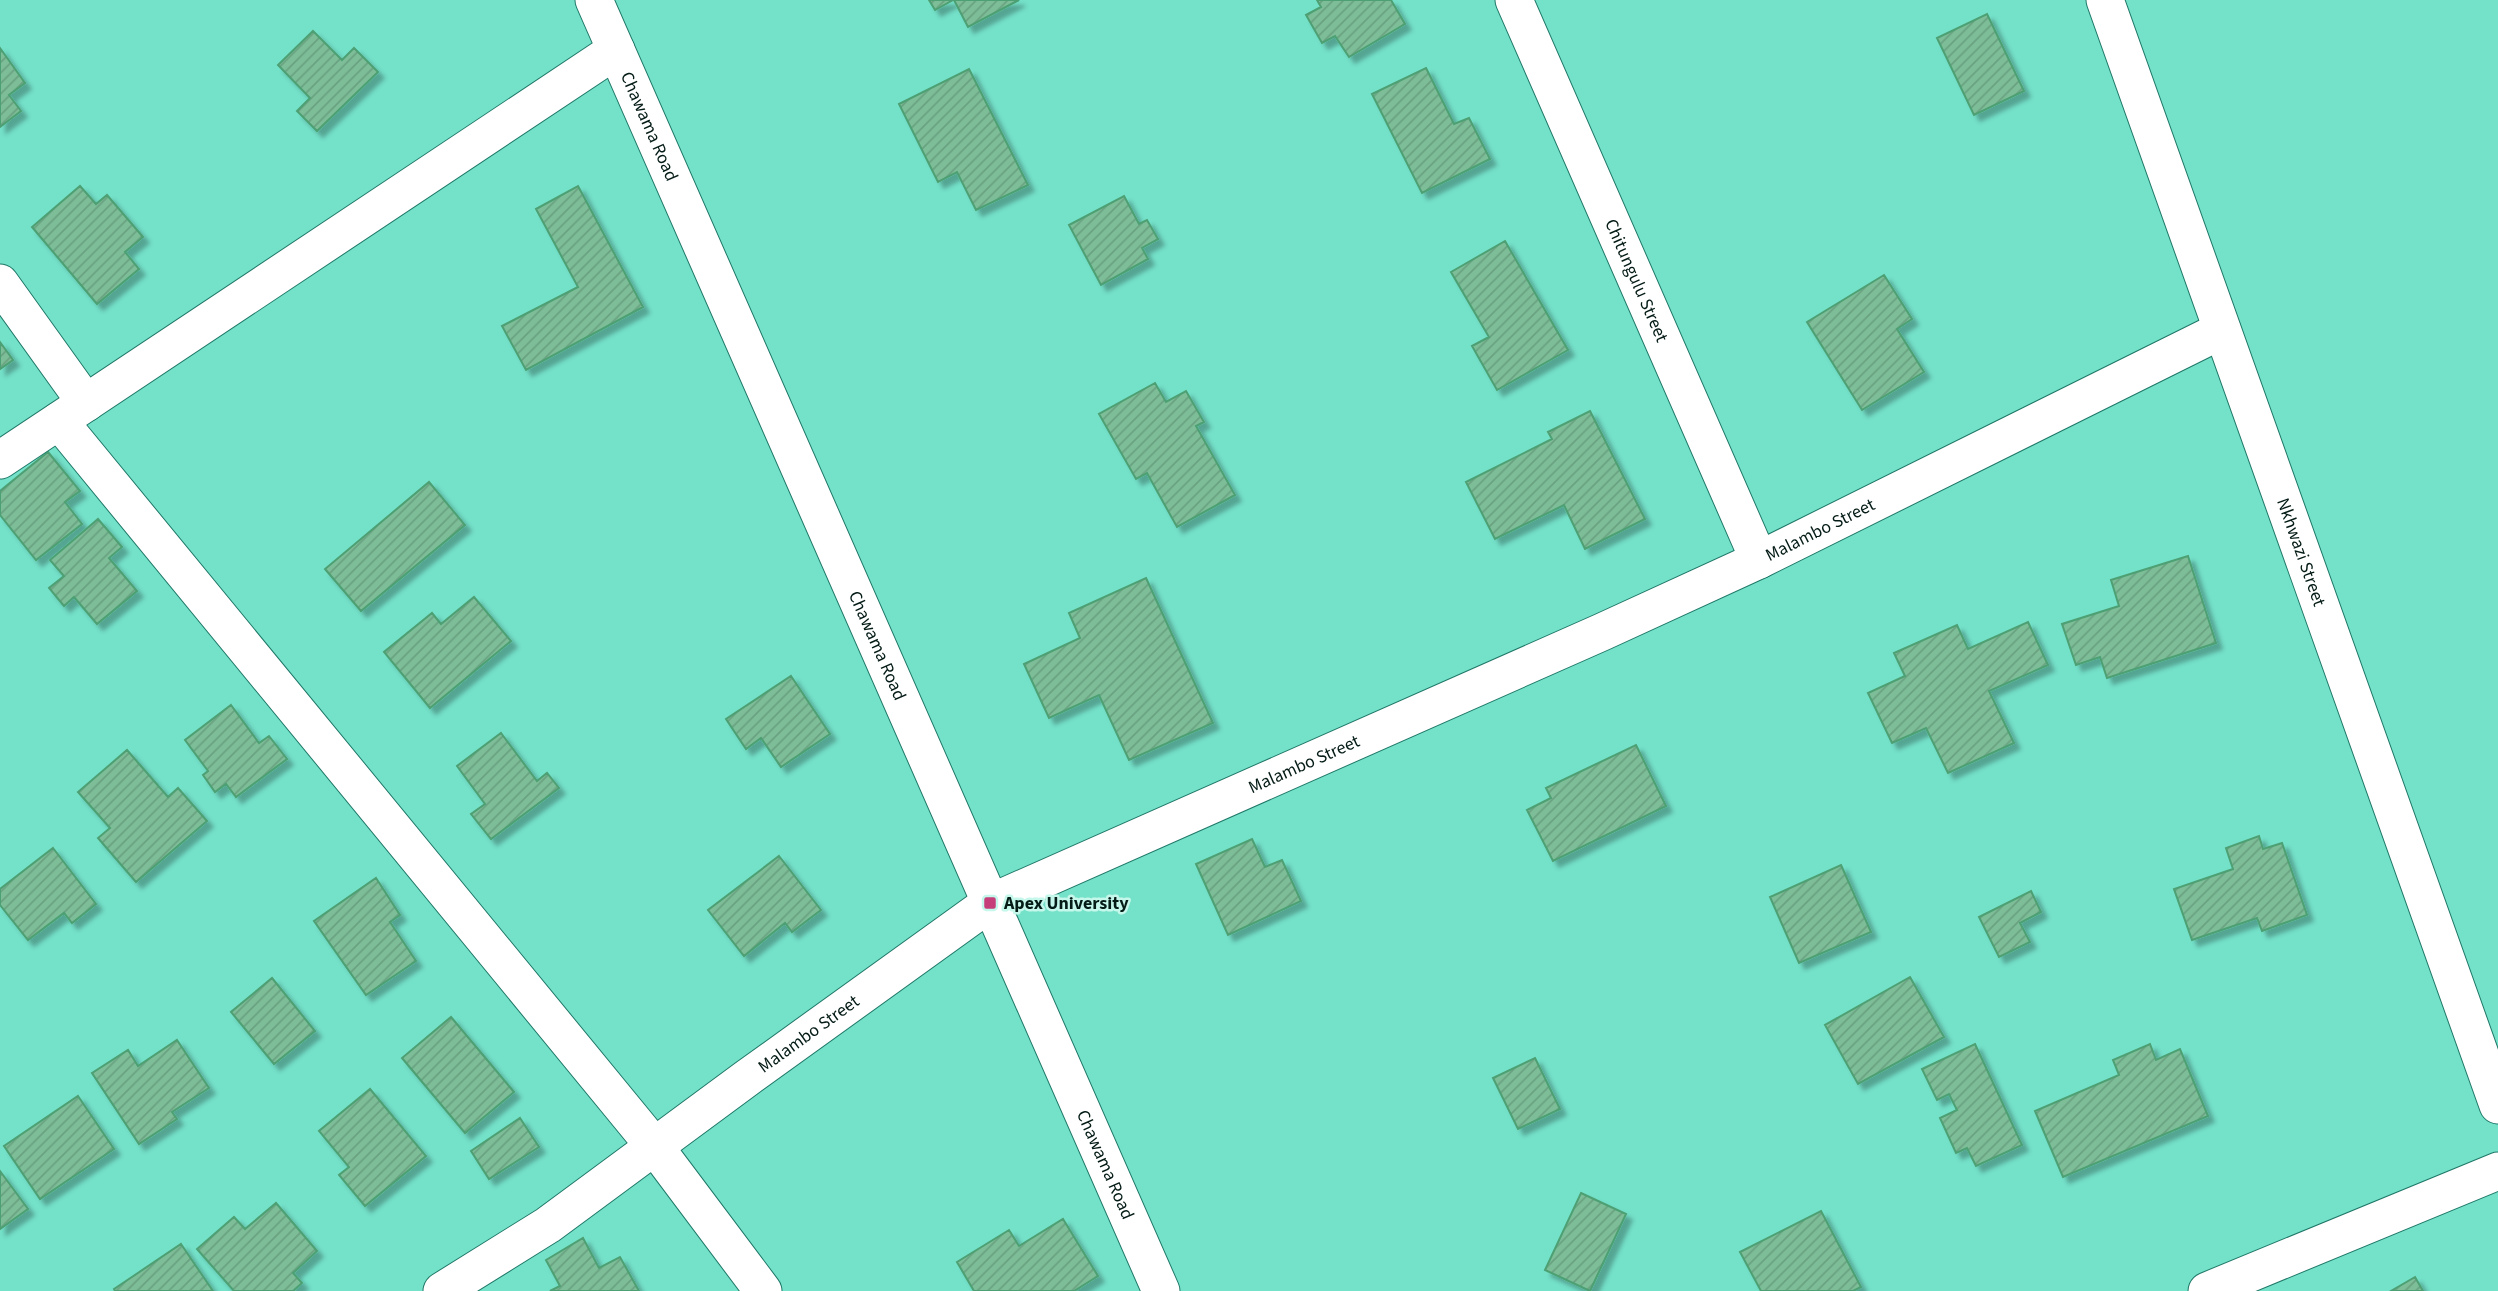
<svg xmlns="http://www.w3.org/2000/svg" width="2498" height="1291" font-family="'Source Sans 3',sans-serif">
	<defs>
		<pattern id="building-hatch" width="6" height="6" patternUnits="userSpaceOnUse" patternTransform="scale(1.75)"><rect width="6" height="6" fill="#7dbd97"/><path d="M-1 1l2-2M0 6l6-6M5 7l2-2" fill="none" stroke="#6aa281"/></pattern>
		<filter id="shadow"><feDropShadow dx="6" dy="6" stdDeviation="2" flood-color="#0004"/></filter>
	</defs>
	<rect width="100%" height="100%" fill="#74e1c9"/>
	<path fill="url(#building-hatch)" stroke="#4da073" stroke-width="2" filter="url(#shadow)" d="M929,0H953L935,10Z
		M954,0H1019L968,27Z
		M1317,0H1391L1405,24L1349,57L1335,36L1322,43L1306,15L1321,7Z
		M1987,14L2024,91L1974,115L1937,38Z
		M313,31L342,60L354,48L378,72L317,131L297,111L310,98L278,65Z
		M0,48L25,83L9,95L21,111L0,127Z
		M1426,68L1454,124L1469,118L1490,159L1422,193L1372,94Z
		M969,69L1028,185L976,210L957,172L938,182L899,104Z
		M80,186L96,204L107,195L143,237L125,252L139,269L97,304L32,227Z
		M578,186L643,307L526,370L502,326L578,287L536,209Z
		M1124,196L1139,224L1147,220L1158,239L1142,248L1148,259L1101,285L1069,225Z
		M1505,241L1568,350L1497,390L1472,346L1489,337L1451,272Z
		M1884,275L1912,319L1897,329L1924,372L1862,410L1807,322Z
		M0,342L13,360L0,369Z
		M1155,383L1166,402L1186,391L1204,422L1196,426L1235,495L1177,527L1147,473L1136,479L1099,414Z
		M1590,411L1645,519L1585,549L1564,505L1495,539L1466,482L1552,439L1548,432Z
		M48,452L80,491L65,502L82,524L36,560L0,515V491Z
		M429,482L465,525L361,611L325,569Z
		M98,519L122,547L109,558L137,591L97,624L74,597L64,606L49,588L64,576L50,560Z
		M2188,556L2216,643L2107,678L2100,657L2076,665L2062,624L2119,606L2111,580Z
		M1146,578L1213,723L1129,760L1099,695L1049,718L1024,664L1080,638L1069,613Z
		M474,597L511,641L430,708L384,652L432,613L441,624Z
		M2028,622L2048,665L1989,691L2014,743L1948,773L1926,728L1892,743L1868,693L1905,676L1894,653L1957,625L1968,649Z
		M791,676L830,734L781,767L761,738L746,749L726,719Z
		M231,705L259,743L269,736L287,759L236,797L226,784L215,792L203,775L208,771L185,740Z
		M501,733L537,781L547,773L559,788L491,839L471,814L485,804L457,766Z
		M1636,745L1666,806L1553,861L1527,810L1551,798L1546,788Z
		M127,750L168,797L178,788L207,821L136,882L98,838L110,828L78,792Z
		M2259,836L2263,849L2282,843L2307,915L2262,931L2257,918L2192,940L2174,889L2233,869L2226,848Z
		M1252,839L1265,867L1282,860L1301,901L1228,935L1196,864Z
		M53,848L96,904L72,923L64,913L28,940L0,905V889Z
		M779,856L821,910L792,932L785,923L744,956L708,910Z
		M1841,865L1871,932L1799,963L1770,897Z
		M376,878L400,915L390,922L416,961L366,995L314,921Z
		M2031,891L2041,912L2020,923L2030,942L1999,957L1979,917Z
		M1910,977L1944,1037L1858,1084L1825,1025Z
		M272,978L315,1031L274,1064L231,1012Z
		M451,1017L514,1092L465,1133L402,1058Z
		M177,1040L209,1088L172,1112L177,1119L139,1144L92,1073L128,1050L138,1066Z
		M1975,1044L2022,1145L1976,1166L1967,1148L1956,1153L1940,1118L1957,1110L1949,1094L1937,1100L1922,1069Z
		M2150,1044L2156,1060L2180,1049L2208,1116L2063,1177L2035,1111L2119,1075L2113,1060Z
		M1535,1058L1560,1109L1518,1129L1493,1078Z
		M370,1089L426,1156L365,1206L339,1175L349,1167L319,1131Z
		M78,1096L114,1149L40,1199L4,1146Z
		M520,1118L539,1147L489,1179L471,1151Z
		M0,1171L28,1209L0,1229Z
		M1581,1193L1626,1214L1590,1291L1545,1270Z
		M276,1203L317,1251L293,1273L302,1283L293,1291H234L197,1249L234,1217L245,1229Z
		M1821,1211L1861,1287L1853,1291H1761L1740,1252Z
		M1063,1219L1098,1276L1074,1291H974L957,1262L1009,1230L1019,1246Z
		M583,1238L599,1268L620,1257L639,1291H550L560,1286L546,1260Z
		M181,1244L213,1291H115L114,1289Z
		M2415,1277L2423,1291H2391Z"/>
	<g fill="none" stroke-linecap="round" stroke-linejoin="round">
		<g stroke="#1f7868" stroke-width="39">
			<g id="minor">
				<path id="s1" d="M594,0L1161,1291"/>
				<path id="s2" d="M1514,0L1759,560"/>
				<path id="s3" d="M2105,0L2498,1105"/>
				<path d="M0,283L86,403"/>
				<path d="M59,421L655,1147L763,1291"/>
				<path d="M0,460L616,50"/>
				<path id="s4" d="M442,1291L548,1225L747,1078L990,903L1602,632L1759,560L2222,330"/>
				<path d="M2207,1291L2498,1171"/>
			</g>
		</g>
		<use href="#minor" stroke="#fff" stroke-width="37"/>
	</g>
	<rect fill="#c53d79" stroke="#c5f7ea" stroke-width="2.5" x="983" y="896" width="14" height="14" rx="3.5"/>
	<g text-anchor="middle" stroke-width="5" stroke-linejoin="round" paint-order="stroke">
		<g font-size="18" fill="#041b16" stroke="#c5f7ea">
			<text dy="6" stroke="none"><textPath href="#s1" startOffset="138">Chawama Road</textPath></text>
			<text dy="6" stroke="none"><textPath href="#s2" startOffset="306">Chitungulu Street</textPath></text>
			<text dy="6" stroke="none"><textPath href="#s4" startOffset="1582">Malambo Street</textPath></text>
			<text dy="6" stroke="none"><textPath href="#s3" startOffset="586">Nkhwazi Street</textPath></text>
			<text dy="6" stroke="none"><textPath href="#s1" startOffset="705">Chawama Road</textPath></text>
			<text dy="6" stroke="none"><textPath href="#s4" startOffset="1015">Malambo Street</textPath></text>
			<text dy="6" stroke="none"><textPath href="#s4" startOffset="448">Malambo Street</textPath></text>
			<text dy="6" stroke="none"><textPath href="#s1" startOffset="1272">Chawama Road</textPath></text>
		</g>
		<g font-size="18" font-weight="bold" fill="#041b16" stroke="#c5f7ea" text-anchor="start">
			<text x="1004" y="909">Apex University</text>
		</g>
	</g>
</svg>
